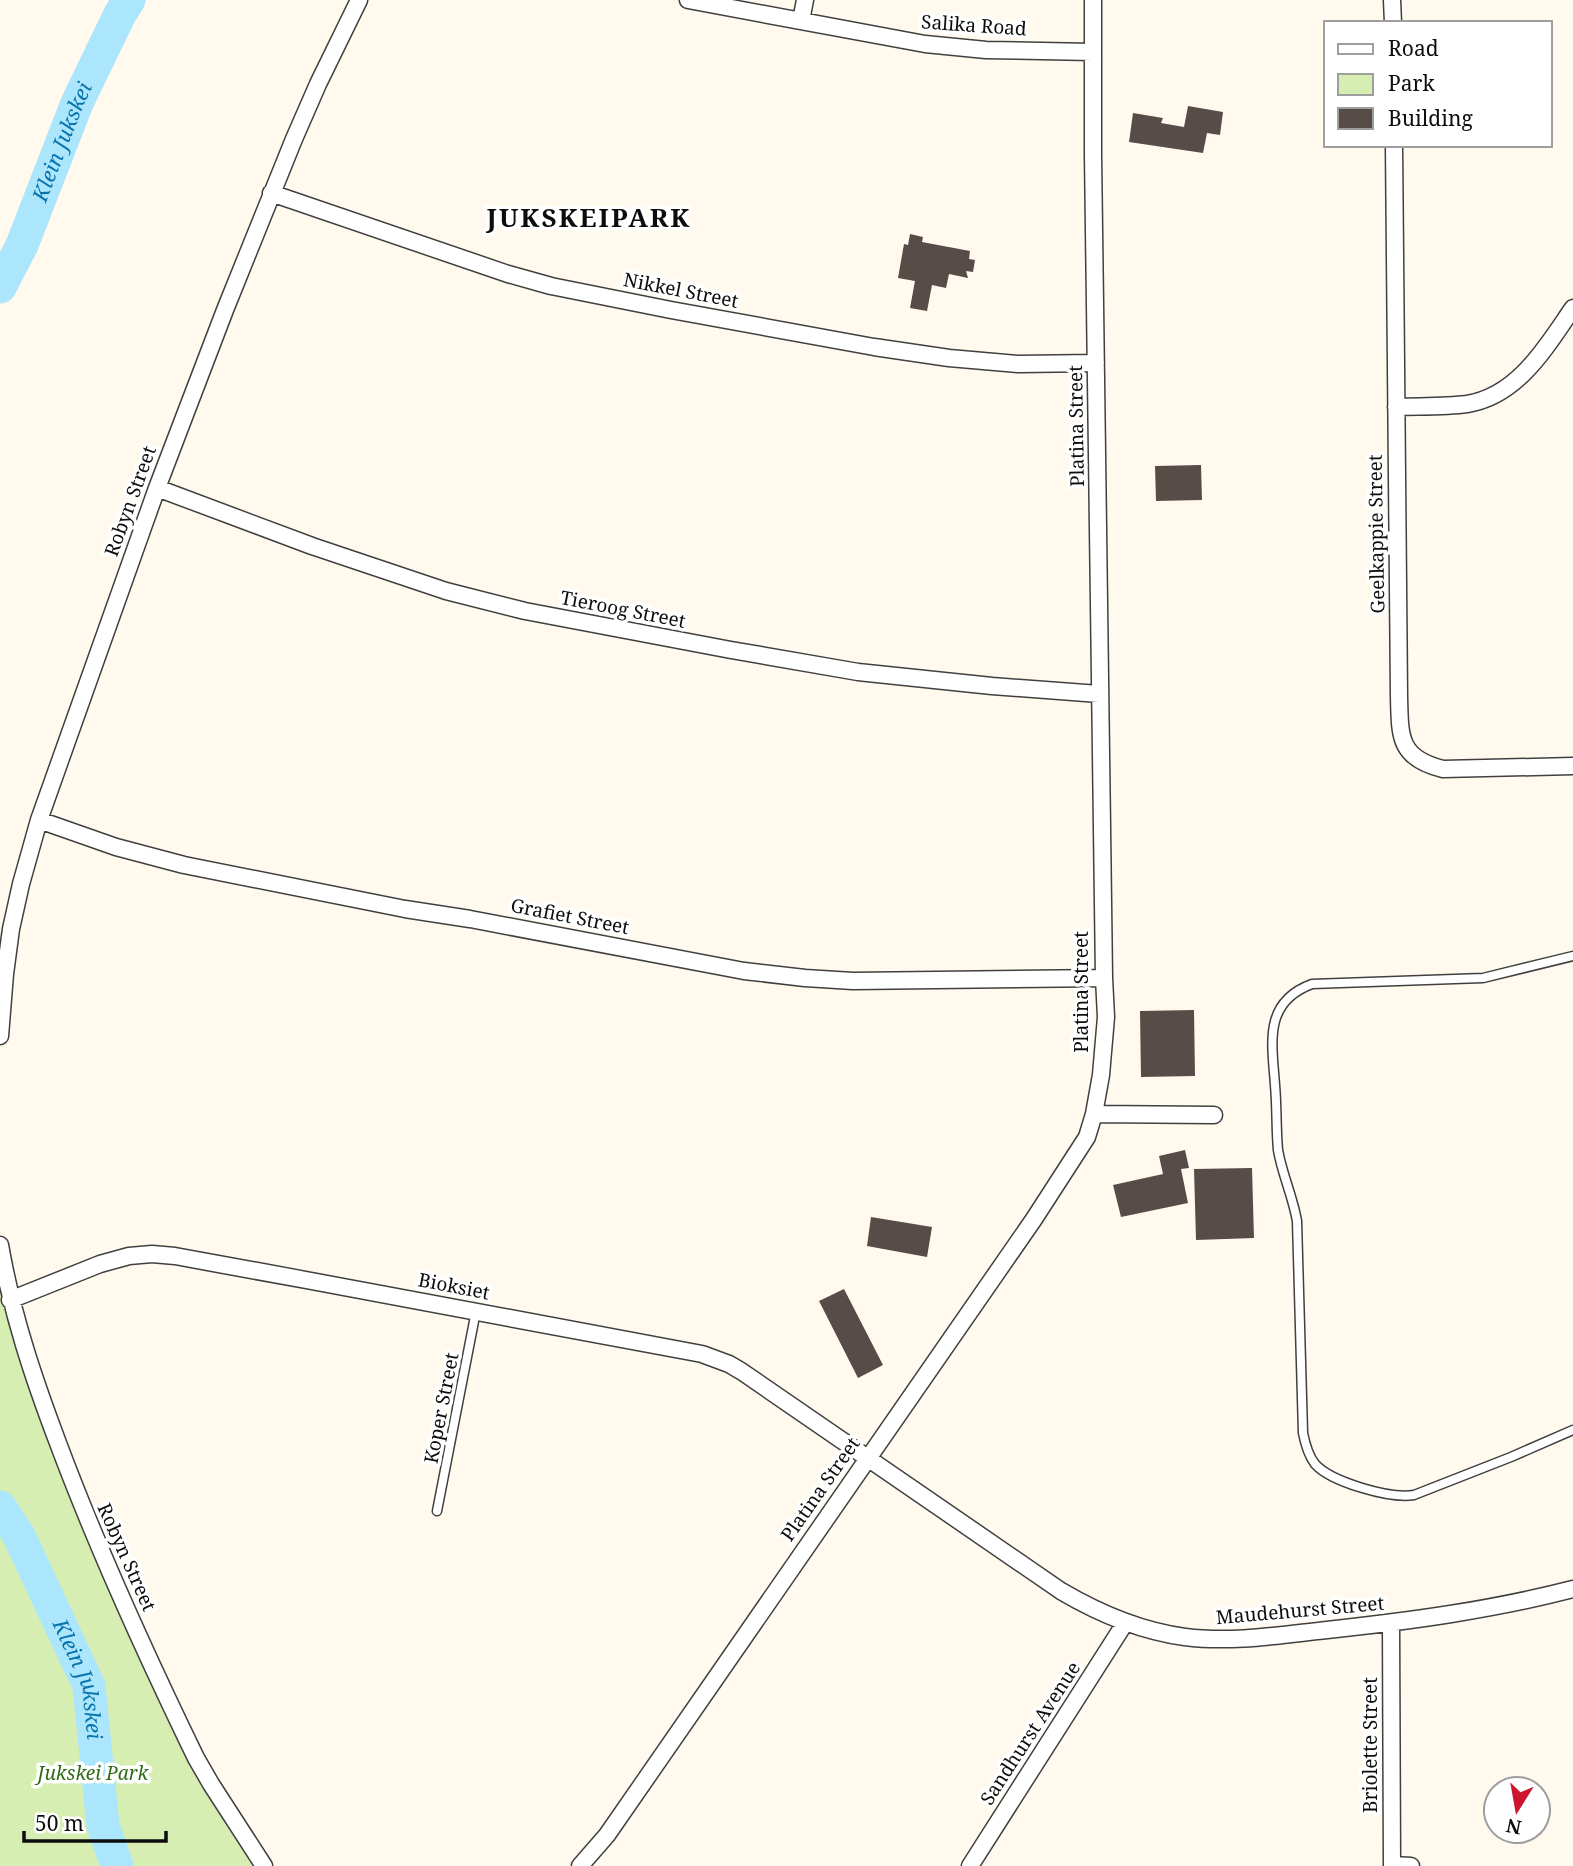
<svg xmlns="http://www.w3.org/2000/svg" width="1573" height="1866" font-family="'Noto Serif',serif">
	<rect width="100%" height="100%" fill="#fffaed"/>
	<path fill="#d7eeb2" d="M0,1281L2,1295L29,1381L86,1537L189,1763L256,1866H0Z"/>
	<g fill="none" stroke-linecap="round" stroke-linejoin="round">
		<g stroke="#abe6fd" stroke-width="33">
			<path id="s1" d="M0,287L22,245L77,103L120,14L129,0"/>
			<path id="s2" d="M0,1507L19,1536L89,1686L103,1825L117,1866"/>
		</g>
	</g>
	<path fill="#574c48" d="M1188,106L1223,112L1220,135L1207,133L1203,153L1129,142L1133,113L1163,118L1161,123L1184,127Z
		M910,234L923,237L922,242L970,251L969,259L975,260L973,272L966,271L968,278L949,274L946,288L932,285L927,311L910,308L915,281L898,278L904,244L908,245Z
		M1201,465L1202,500L1156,501L1155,466Z
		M1194,1010L1195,1076L1141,1077L1140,1011Z
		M1185,1150L1189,1168L1181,1169L1188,1203L1121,1217L1113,1185L1163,1174L1159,1156Z
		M1252,1168L1254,1238L1196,1240L1194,1169Z
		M871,1217L932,1227L927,1257L867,1246Z
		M844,1289L883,1365L858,1378L819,1301Z"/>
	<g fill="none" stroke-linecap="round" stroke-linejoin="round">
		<g stroke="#404040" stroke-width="11">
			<path id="service" d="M1573,956L1483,978L1312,984C1263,1002 1272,1043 1275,1085C1277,1107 1276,1128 1278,1150C1282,1174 1293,1197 1297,1221L1303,1433C1305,1443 1308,1455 1315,1464C1331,1482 1390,1499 1414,1495L1511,1457L1573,1430
				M437,1511L476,1311"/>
		</g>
		<g stroke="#404040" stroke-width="19">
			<path id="minor" d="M688,0L925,44L986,50L1093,52
				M1392,0L1393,23
				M801,21L805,0
				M1394,145L1399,696C1400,736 1398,758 1443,769L1573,766
				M271,193L508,274L551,286L671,310L874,347L949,358L1018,364L1096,363
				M1396,407C1419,406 1444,407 1467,404C1518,396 1546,347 1573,308
				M157,488L312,546L446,591L525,611L731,650L858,672L992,686L1099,694
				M39,820L116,847L184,865L405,909L470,919L744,971L805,978L853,981L1104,978
				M0,1036L5,974L11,929L21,884L39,820L157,488L225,310L294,139L318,84L359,0
				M1094,1114L1214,1115
				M0,1245C12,1314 33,1377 58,1443C98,1550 146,1655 196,1758L211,1784L264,1866
				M10,1300L100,1264L129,1256L152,1254L175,1256L306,1280L702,1354L729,1364L741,1371L1061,1591C1100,1614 1140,1631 1185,1637C1232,1643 1280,1635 1327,1630C1410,1621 1492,1610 1573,1589
				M1391,1624L1392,1866
				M1392,1865L1411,1866
				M580,1866L607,1835L1034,1219L1087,1137L1094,1114L1101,1075L1106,1017L1104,978L1093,155V0
				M970,1866L1125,1623"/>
		</g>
		<use href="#service" stroke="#fff" stroke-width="8"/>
		<use href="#minor" stroke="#fff" stroke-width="16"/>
	</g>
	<g text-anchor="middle" stroke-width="7" stroke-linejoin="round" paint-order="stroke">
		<g font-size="19" fill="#0d0d0d" stroke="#fff">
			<text transform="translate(974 25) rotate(4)" y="7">Salika Road</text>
			<text transform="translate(681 290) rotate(11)" y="7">Nikkel Street</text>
			<text transform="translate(1076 426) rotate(-91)" y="7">Platina Street</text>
			<text transform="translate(130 501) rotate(-70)" y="7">Robyn Street</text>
			<text transform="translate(1376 534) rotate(-91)" y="7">Geelkappie Street</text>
			<text transform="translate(623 609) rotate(11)" y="7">Tieroog Street</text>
			<text transform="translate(570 916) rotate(11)" y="7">Grafiet Street</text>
			<text transform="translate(1081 992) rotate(-90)" y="7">Platina Street</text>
			<text transform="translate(454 1286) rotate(11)" y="7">Bioksiet</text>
			<text transform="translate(441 1408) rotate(-79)" y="7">Koper Street</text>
			<text transform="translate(820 1489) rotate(-55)" y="7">Platina Street</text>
			<text transform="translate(127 1557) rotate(66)" y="7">Robyn Street</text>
			<text transform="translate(1300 1610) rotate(-5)" y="7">Maudehurst Street</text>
			<text transform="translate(1030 1733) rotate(-57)" y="7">Sandhurst Avenue</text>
			<text transform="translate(1370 1745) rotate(-90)" y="7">Briolette Street</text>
		</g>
		<g font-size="19" font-style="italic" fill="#306c16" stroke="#fff">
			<text x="93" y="1780">Jukskei Park</text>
		</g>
		<g font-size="21" font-style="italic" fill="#0974ac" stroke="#fff">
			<text dy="7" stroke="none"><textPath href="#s1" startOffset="158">Klein Jukskei</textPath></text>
			<text dy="7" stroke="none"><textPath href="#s2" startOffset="191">Klein Jukskei</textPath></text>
		</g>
		<g font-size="26" font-weight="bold" letter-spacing="2" fill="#0d0d0d" stroke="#fff">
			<text x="589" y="227">JUKSKEIPARK</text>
		</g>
	</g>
	<rect x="1324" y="21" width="228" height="126" fill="#ffffff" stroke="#9e9e9e" stroke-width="2"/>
	<rect x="1338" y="44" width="35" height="10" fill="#ffffff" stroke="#9e9e9e" stroke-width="2"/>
	<text x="1388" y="56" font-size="21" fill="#0d0d0d">Road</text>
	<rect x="1338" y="74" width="35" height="21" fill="#d7eeb2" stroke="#9e9e9e" stroke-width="2"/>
	<text x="1388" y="91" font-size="21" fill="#0d0d0d">Park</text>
	<rect x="1338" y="108" width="35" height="21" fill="#574c48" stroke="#9e9e9e" stroke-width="2"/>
	<text x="1388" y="126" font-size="21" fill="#0d0d0d">Building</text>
	<g transform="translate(1517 1810) rotate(191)"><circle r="33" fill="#ffffff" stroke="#9e9e9e" stroke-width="2"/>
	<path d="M0-5L12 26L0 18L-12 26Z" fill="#cc1630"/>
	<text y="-10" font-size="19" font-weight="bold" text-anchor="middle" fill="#0d0d0d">N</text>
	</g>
	<path d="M24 1831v10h142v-10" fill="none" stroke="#0d0d0d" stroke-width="3.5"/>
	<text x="35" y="1831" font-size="21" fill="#0d0d0d" stroke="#ffffff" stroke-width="5" paint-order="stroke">50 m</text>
</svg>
